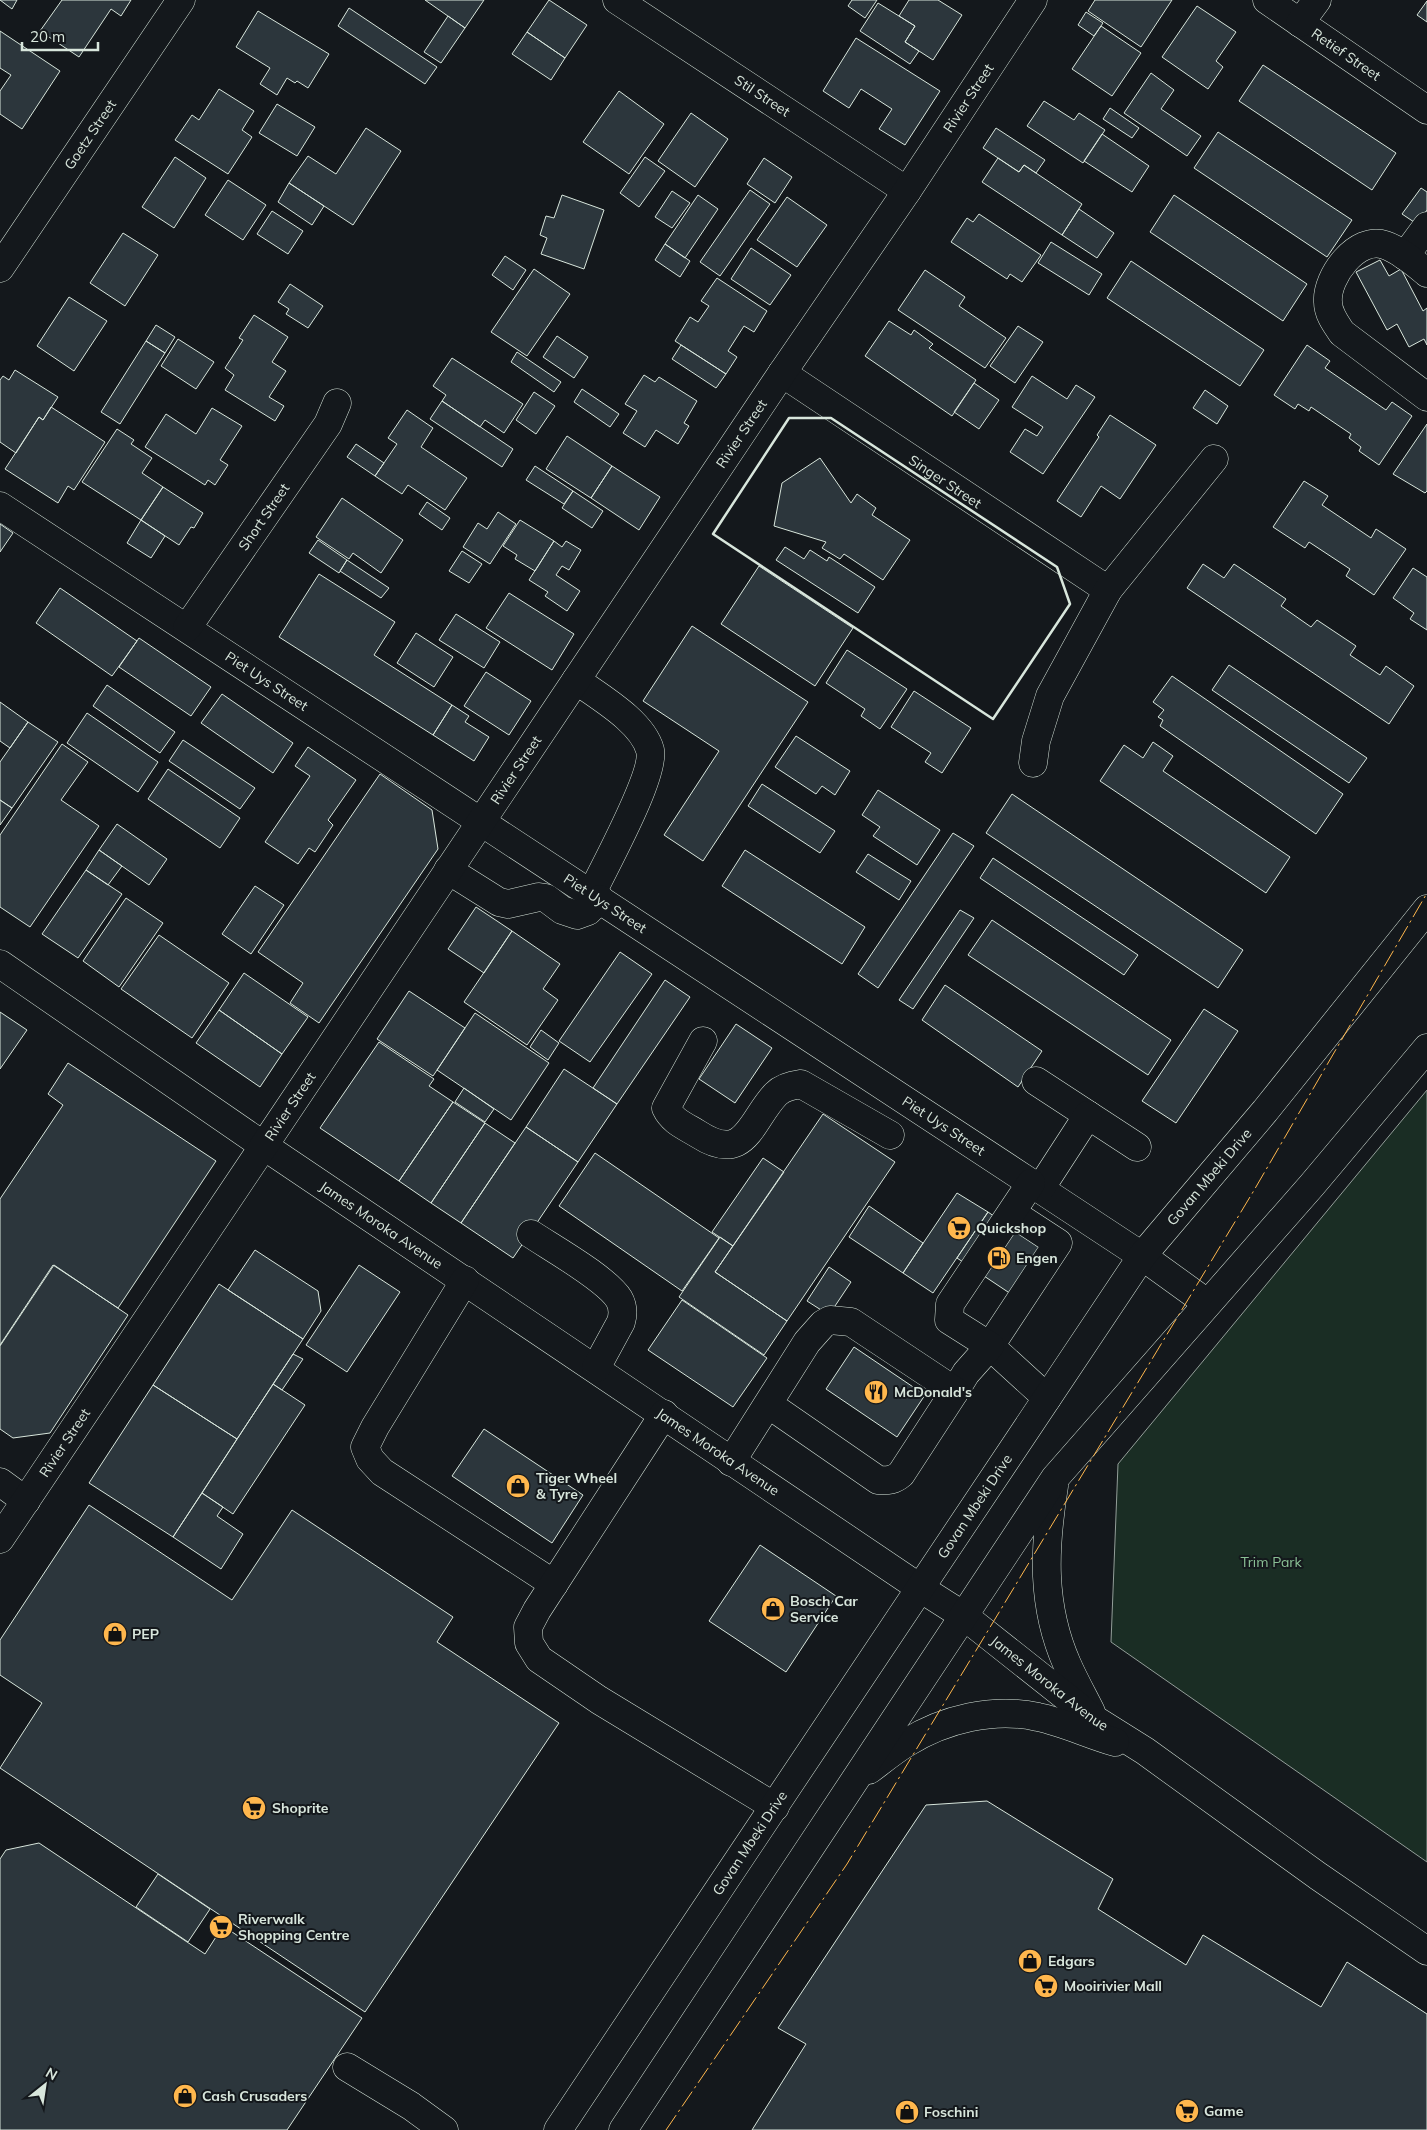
<svg xmlns="http://www.w3.org/2000/svg" width="1427" height="2130" font-family="Mulish,sans-serif">
	<rect width="100%" height="100%" fill="#14181c"/>
	<path fill="#1a2d24" stroke="#939e99" d="M1427,1090V1862L1111,1642L1118,1464Z"/>
	<path fill="#2c363c" stroke="#d8e6dc" d="M0,0H17L12,9Z
		M62,0H131L121,16L111,9L79,57L40,31Z
		M425,0H484L465,28Z
		M549,0L587,25L565,58L527,32Z
		M852,0H877L865,18L848,6Z
		M909,0H938L962,15L933,60L905,42L915,26L899,16Z
		M1095,0H1172L1141,47L1088,11Z
		M1427,1V22L1417,15Z
		M878,3L915,26L905,42L919,51L910,64L860,31Z
		M1197,6L1236,32L1216,61L1223,67L1208,89L1162,57Z
		M349,8L437,67L425,84L338,26Z
		M258,11L329,54L308,88L297,81L295,83L287,78L277,95L260,84L270,68L236,47Z
		M1086,12L1103,23L1094,36L1078,25Z
		M448,16L465,28L441,63L424,52Z
		M1101,26L1141,53L1112,96L1072,69Z
		M0,31L60,71L22,129L0,114V91L11,75L0,68Z
		M527,32L565,58L551,80L512,54Z
		M856,38L940,91L905,145L879,129L892,109L861,89L849,108L823,91Z
		M1263,65L1396,153L1372,190L1239,101Z
		M1151,73L1174,90L1161,109L1201,136L1187,156L1124,113Z
		M219,89L254,111L242,130L252,137L228,174L175,140L192,115L199,120Z
		M619,91L664,124L629,174L583,142Z
		M1044,101L1074,120L1079,113L1105,130L1083,163L1027,126Z
		M277,104L315,127L297,156L259,133Z
		M1110,108L1139,128L1132,138L1103,119Z
		M691,113L728,139L695,187L658,161Z
		M366,128L401,151L353,225L289,183L308,156L336,174Z
		M996,128L1045,160L1036,173L1024,165L1019,172L983,148Z
		M1218,132L1352,220L1327,257L1194,168Z
		M1102,134L1149,166L1132,192L1084,161Z
		M175,157L206,178L174,228L142,207Z
		M645,157L665,171L639,207L620,193Z
		M764,158L792,177L775,203L747,184Z
		M998,158L1019,172L1024,165L1082,204L1062,235L982,182Z
		M228,180L266,205L243,240L205,215Z
		M289,183L324,206L312,225L278,202Z
		M1421,188L1427,192V210L1417,224L1402,214Z
		M750,190L770,204L720,276L700,262Z
		M672,191L690,203L672,228L655,217Z
		M562,195L604,210L584,269L541,254L547,238L540,235L546,216L554,218Z
		M698,195L718,209L685,258L665,244Z
		M1174,195L1307,284L1283,321L1150,232Z
		M787,197L827,225L797,267L757,240Z
		M1079,209L1114,233L1097,258L1062,235Z
		M272,211L303,231L288,254L257,234Z
		M979,214L1041,255L1022,282L1010,274L1007,279L951,242L967,218L973,222Z
		M123,233L158,255L125,306L90,283Z
		M1051,242L1102,274L1089,295L1038,263Z
		M665,244L690,261L680,277L655,260Z
		M751,248L791,275L770,305L731,279Z
		M505,256L526,270L513,290L492,275Z
		M1380,260L1389,276L1401,269L1423,311L1427,308V345L1424,339L1409,347L1397,324L1387,330L1356,272Z
		M1131,261L1264,350L1240,386L1107,298Z
		M534,269L570,294L527,356L491,332Z
		M925,270L965,297L959,306L1006,338L985,368L898,310Z
		M717,278L767,311L754,332L744,326L728,351L737,357L726,374L675,341L690,317L698,322L709,306L701,301Z
		M290,284L323,306L308,328L286,314L289,309L278,302Z
		M69,297L107,321L74,371L37,346Z
		M254,315L288,337L272,362L286,371L269,397L284,406L275,421L225,390L234,375L225,368L243,340L239,338Z
		M889,321L911,335L914,330L933,344L929,348L976,380L952,416L865,356Z
		M156,325L175,337L165,353L146,341Z
		M1018,326L1043,342L1015,383L990,366Z
		M557,336L588,357L574,378L543,357Z
		M178,339L214,362L196,389L161,366Z
		M146,341L165,353L120,424L101,412Z
		M681,345L726,374L716,388L672,359Z
		M1307,345L1330,361L1325,368L1386,410L1392,402L1412,416L1379,465L1359,451L1361,447L1349,438L1351,434L1311,407L1309,411L1298,404L1295,409L1274,395Z
		M517,352L561,382L554,392L511,362Z
		M452,358L523,404L504,433L485,420L480,427L442,401L446,395L433,386Z
		M15,370L58,397L43,420L39,417L16,453L0,442V380L3,376L9,380Z
		M644,375L655,382L659,377L697,401L684,423L689,426L678,444L656,430L645,447L623,433L637,411L625,404Z
		M1032,376L1067,399L1076,385L1095,397L1043,474L1010,452L1025,429L1037,436L1043,427L1012,407Z
		M974,383L999,400L979,429L954,412Z
		M582,389L619,414L610,427L574,402Z
		M1205,390L1228,406L1217,424L1193,408Z
		M534,392L555,406L536,434L516,420Z
		M442,401L513,449L502,467L430,419Z
		M51,407L105,442L74,490L68,486L58,503L5,469L39,417L43,420Z
		M212,408L242,426L220,460L228,465L215,485L208,480L205,485L145,447L166,414L196,434Z
		M407,410L433,428L421,447L467,478L445,510L408,485L402,494L375,476L397,444L388,438Z
		M1110,415L1156,445L1120,499L1101,486L1081,517L1057,501L1099,437L1097,435Z
		M1427,424V491L1425,493L1393,474Z
		M117,429L134,440L131,444L152,458L142,473L163,487L141,520L82,482Z
		M567,436L612,466L591,498L546,469Z
		M356,444L384,463L375,476L347,457Z
		M820,458L851,503L857,494L876,508L872,515L910,540L883,580L844,554L840,559L822,548L826,542L774,526L782,483Z
		M535,466L573,491L564,504L526,480Z
		M612,466L660,497L639,530L591,498Z
		M1304,481L1328,496L1322,505L1371,538L1376,529L1406,549L1374,595L1346,576L1350,569L1309,542L1305,548L1273,527Z
		M163,487L203,513L194,528L191,527L179,545L141,520Z
		M573,491L603,511L592,528L562,508Z
		M342,498L403,540L381,573L353,553L349,559L316,537Z
		M427,502L450,518L442,530L419,514Z
		M498,512L516,524L490,564L463,547L478,523L487,529Z
		M141,520L165,536L151,558L127,543Z
		M520,520L554,541L535,571L515,559L517,555L503,546Z
		M0,524L13,533L0,552Z
		M318,540L347,560L339,573L309,553Z
		M554,541L562,547L566,541L581,550L569,570L562,566L556,575L580,591L567,611L545,596L548,592L529,580Z
		M785,547L804,559L810,550L827,561L829,557L875,587L858,613L776,560Z
		M462,551L482,564L469,583L449,571Z
		M347,560L389,588L381,598L340,571Z
		M1203,564L1224,578L1234,564L1286,599L1281,606L1311,627L1317,620L1356,646L1350,655L1380,675L1386,666L1414,686L1389,724L1187,588Z
		M759,566L853,628L815,686L721,624Z
		M1413,568L1427,577V630L1410,619L1414,613L1393,598Z
		M319,574L395,622L374,655L452,705L433,735L279,637Z
		M60,588L137,641L112,676L36,623Z
		M509,593L574,634L552,670L486,628Z
		M456,614L500,642L484,668L439,640Z
		M692,626L808,702L703,861L664,835L719,751L643,701Z
		M416,633L453,657L434,687L397,663Z
		M139,638L211,687L191,716L119,667Z
		M847,650L907,689L880,729L861,716L865,709L826,683Z
		M1229,665L1367,758L1349,783L1212,690Z
		M486,672L531,701L509,735L464,706Z
		M1172,676L1343,794L1316,834L1160,726L1163,720L1158,717L1164,710L1153,702Z
		M107,685L175,732L160,753L93,706Z
		M914,691L971,728L942,773L925,762L931,753L891,727Z
		M222,694L293,743L273,773L201,723Z
		M0,702L28,722L10,748L0,741Z
		M452,705L469,716L465,722L489,737L474,761L433,735Z
		M87,713L158,762L138,792L67,743Z
		M28,722L58,742L12,808L0,800V762Z
		M796,736L850,771L835,795L822,786L816,794L775,767Z
		M183,740L255,788L240,809L169,761Z
		M1153,742L1173,756L1163,771L1290,857L1266,893L1100,781L1124,745L1143,758Z
		M62,744L88,762L61,800L99,826L30,927L0,907V835Z
		M308,747L356,780L328,820L333,825L315,852L309,848L298,864L265,842L310,776L295,766Z
		M168,769L240,818L220,848L148,799Z
		M380,774L432,810L438,849L319,1023L290,1003L303,983L258,952Z
		M762,784L835,831L820,853L748,806Z
		M878,790L940,830L917,865L873,836L880,827L862,815Z
		M1012,794L1243,950L1218,988L986,833Z
		M0,800L12,808L0,825Z
		M117,824L167,859L149,885L99,850Z
		M953,833L974,846L878,988L858,974Z
		M99,850L122,866L108,885L86,870Z
		M745,850L865,927L842,964L722,886Z
		M868,854L911,881L899,900L856,872Z
		M993,858L1138,955L1124,975L980,878Z
		M86,870L122,894L78,958L42,934Z
		M255,886L284,905L251,954L222,934Z
		M126,898L163,923L119,987L83,961Z
		M476,907L512,931L484,973L448,949Z
		M960,910L974,918L913,1009L899,1000Z
		M992,920L1171,1040L1148,1075L968,955Z
		M512,931L560,964L543,989L558,1000L527,1045L464,1002Z
		M159,935L229,983L192,1038L121,989Z
		M620,952L652,974L590,1062L559,1041Z
		M244,973L308,1017L282,1054L219,1010Z
		M665,980L690,997L617,1104L593,1088Z
		M945,985L1042,1051L1018,1087L922,1020Z
		M409,991L465,1028L433,1076L377,1039Z
		M1204,1009L1238,1031L1176,1123L1142,1101Z
		M219,1010L282,1054L260,1087L196,1043Z
		M0,1012L27,1030L0,1069Z
		M475,1013L549,1063L511,1120L437,1070Z
		M736,1024L772,1048L735,1103L699,1079Z
		M541,1030L559,1043L548,1060L530,1047Z
		M379,1042L434,1079L429,1086L453,1102L399,1181L320,1128Z
		M68,1063L216,1161L118,1308L53,1265L0,1345V1199L63,1105L48,1094Z
		M564,1069L617,1104L578,1162L526,1127Z
		M464,1088L494,1109L485,1122L455,1102Z
		M453,1102L485,1123L431,1203L399,1181Z
		M823,1114L895,1162L787,1321L715,1272Z
		M485,1123L515,1143L461,1223L431,1203Z
		M526,1127L578,1162L513,1258L461,1223Z
		M595,1153L719,1238L682,1291L559,1206Z
		M763,1158L784,1172L733,1246L712,1232Z
		M957,1193L988,1212L933,1293L903,1273Z
		M869,1206L923,1243L903,1273L849,1237Z
		M988,1212L1047,1253L1017,1298L957,1258Z
		M720,1237L733,1246L715,1272L787,1321L764,1355L679,1297Z
		M255,1250L318,1291L321,1311L303,1339L228,1290Z
		M54,1265L128,1315L50,1433L13,1438L0,1429V1346Z
		M359,1265L400,1292L347,1372L306,1345Z
		M829,1267L851,1282L829,1315L807,1301Z
		M219,1284L303,1339L237,1439L153,1385Z
		M682,1300L767,1358L733,1407L648,1350Z
		M854,1347L925,1395L897,1437L826,1389Z
		M293,1354L303,1359L282,1390L273,1384Z
		M273,1384L305,1405L233,1514L202,1493Z
		M153,1385L237,1439L173,1537L89,1483Z
		M484,1429L583,1495L552,1543L452,1476Z
		M202,1493L223,1507L217,1516L243,1534L221,1569L173,1537Z
		M89,1505L232,1600L292,1510L453,1617L437,1642L559,1723L365,2012L0,1768L42,1703L0,1675V1640Z
		M760,1545L836,1596L786,1672L709,1621Z
		M987,1801L1113,1879L1098,1909L1186,1965L1203,1935L1321,2007L1347,1962L1427,2014V2130H752L806,2044L778,2028L926,1805Z
		M39,1843L205,1954L223,1926L362,2018L287,2130H0V1859L6,1850Z
		M158,1874L210,1909L188,1942L136,1907Z"/>
	<g fill="none" stroke-linecap="round" stroke-linejoin="round">
		<g stroke="#d8e6dc" stroke-width="29">
			<g id="minor">
				<path id="s1" d="M617,0L907,191"/>
				<path id="s2" d="M1267,0L1427,110"/>
				<path d="M1300,23L1317,0"/>
				<path d="M1405,256L1427,226"/>
				<path id="s3" d="M0,268L181,0"/>
				<path d="M1427,273C1415,263 1400,250 1385,245C1357,235 1326,277 1328,302C1328,314 1336,324 1342,333L1427,397"/>
				<path id="s4" d="M782,373L1108,590"/>
				<path id="s5" d="M0,506L1031,1183L1142,1256L1207,1303"/>
				<path id="s6" d="M187,628L328,424L337,403"/>
				<path d="M576,680C599,697 642,721 650,750C656,774 604,867 592,893"/>
				<path d="M1033,763L1036,741L1050,696L1108,590L1214,459"/>
				<path d="M448,870L499,902L508,904L539,897L546,898L562,910L577,915L588,911L600,899"/>
				<path id="s7" d="M0,964L264,1146L920,1588"/>
				<path d="M703,1041L666,1108C672,1121 685,1126 698,1134C746,1165 750,1121 776,1094C782,1088 793,1085 801,1084L890,1135"/>
				<path d="M1036,1081L1137,1147"/>
				<path d="M1040,1189L1088,1115"/>
				<path d="M1012,1213L1058,1243L990,1346L1047,1398"/>
				<path d="M531,1234C552,1248 607,1279 619,1299C623,1306 623,1315 621,1322L596,1368"/>
				<path d="M465,1280L375,1427L365,1447L370,1459L382,1472L554,1584"/>
				<path d="M955,1391L966,1373L990,1346L949,1320L950,1304L1031,1183"/>
				<path d="M664,1414L537,1610L528,1627L529,1643L539,1659L599,1700L775,1807"/>
				<path d="M731,1462L807,1342L823,1324L830,1320L851,1322L955,1391L901,1474C894,1480 888,1481 878,1480L768,1404"/>
				<path d="M0,1482L26,1501"/>
				<path id="s8" d="M0,1539L782,373L907,191L1033,0"/>
				<path d="M347,2067L411,2106L444,2130"/>
			</g>
		</g>
		<g stroke="#d8e6dc" stroke-width="29">
			<g id="major">
				<path d="M1054,1486C1044,1548 1041,1605 1067,1664C1074,1680 1083,1696 1091,1712"/>
				<path id="s9" d="M920,1588L964,1616L1094,1719L1145,1751L1318,1876L1427,1951"/>
				<path d="M869,1770C881,1761 893,1751 906,1743C944,1719 994,1707 1038,1717C1063,1722 1090,1735 1115,1742"/>
				<path id="s10" d="M558,2130L1142,1256L1265,1111L1427,909"/>
				<path d="M623,2130L1055,1478L1312,1185L1427,1048"/>
			</g>
		</g>
		<use href="#minor" stroke="#14181c" stroke-width="28"/>
		<use href="#major" stroke="#14181c" stroke-width="28"/>
		<path stroke="#d8e6dc" stroke-width="2.5" d="M789,418H831L1057,567L1070,604L993,719L713,534Z"/>
		<path stroke="#ffb74d" stroke-width="1" stroke-dasharray="18 4 2.5 4" stroke-linecap="butt" d="M666,2130L847,1864L1253,1192L1427,893"/>
	</g>
	<defs>
		<g id="supermarket-disc" transform="scale(1.25)"><circle r="9.5" fill="#ffb74d" stroke="#14181c"/><path d="M-6-5.5h2.5l.6 2H6L4.5 2H-2.5L-4.4-4H-6ZM-1.5 3.2a1.3 1.3 0 1 0 .1 0ZM3 3.2a1.3 1.3 0 1 0 .1 0Z" fill="#111"/></g>
		<g id="fuel-disc" transform="scale(1.25)"><circle r="9.5" fill="#ffb74d" stroke="#14181c"/><path d="M-5.5-6h7V0h2V4h1.3V-2.5L3-4.5l.8-.8L6-3V5H2.5V1h-1V6h-7ZM-4.2-4.7v3.2H.2V-4.7Z" fill="#111"/></g>
		<g id="restaurant-disc" transform="scale(1.25)"><circle r="9.5" fill="#ffb74d" stroke="#14181c"/><path d="M-5-6h1v4h1v-4h1v4h1v-4h1v5L-1.5 .5V6h-2V.5L-5-1ZM5-6V6H3V1.5H1.5Q1.5-4 5-6Z" fill="#111"/></g>
		<g id="shop-disc" transform="scale(1.25)"><circle r="9.5" fill="#ffb74d" stroke="#14181c"/><path d="M-5-2.5h2.3a2.7 3.5 0 0 1 5.4 0H5L5.5 6h-11ZM-1.5-2.5h3a1.5 2.3 0 0 0-3 0Z" fill="#111"/></g>
	</defs>
	<g fill-rule="evenodd">
		<use href="#supermarket-disc" x="959" y="1228"/>
		<use href="#fuel-disc" x="999" y="1258"/>
		<use href="#restaurant-disc" x="876" y="1392"/>
		<use href="#shop-disc" x="518" y="1486"/>
		<use href="#shop-disc" x="773" y="1609"/>
		<use href="#shop-disc" x="115" y="1634"/>
		<use href="#supermarket-disc" x="254" y="1808"/>
		<use href="#supermarket-disc" x="221" y="1927"/>
		<use href="#shop-disc" x="1030" y="1961"/>
		<use href="#supermarket-disc" x="1046" y="1986"/>
		<use href="#shop-disc" x="185" y="2096"/>
		<use href="#supermarket-disc" x="1187" y="2111"/>
		<use href="#shop-disc" x="907" y="2112"/>
	</g>
	<g text-anchor="middle" stroke-width="4" stroke-linejoin="round" paint-order="stroke">
		<g font-size="14" fill="#d8e6dc" stroke="#14181c">
			<text dy="5" stroke="none"><textPath href="#s2" startOffset="96">Retief Street</textPath></text>
			<text dy="5" stroke="none"><textPath href="#s1" startOffset="174">Stil Street</textPath></text>
			<text dy="5" stroke="none"><textPath href="#s8" startOffset="1736">Rivier Street</textPath></text>
			<text dy="5" stroke="none"><textPath href="#s3" startOffset="161">Goetz Street</textPath></text>
			<text dy="5" stroke="none"><textPath href="#s8" startOffset="1331">Rivier Street</textPath></text>
			<text dy="5" stroke="none"><textPath href="#s4" startOffset="196">Singer Street</textPath></text>
			<text dy="5" stroke="none"><textPath href="#s6" startOffset="135">Short Street</textPath></text>
			<text dy="5" stroke="none"><textPath href="#s5" startOffset="319">Piet Uys Street</textPath></text>
			<text dy="5" stroke="none"><textPath href="#s8" startOffset="926">Rivier Street</textPath></text>
			<text dy="5" stroke="none"><textPath href="#s5" startOffset="724">Piet Uys Street</textPath></text>
			<text dy="5" stroke="none"><textPath href="#s8" startOffset="521">Rivier Street</textPath></text>
			<text dy="5" stroke="none"><textPath href="#s5" startOffset="1129">Piet Uys Street</textPath></text>
			<text dy="5" stroke="none"><textPath href="#s10" startOffset="1155">Govan Mbeki Drive</textPath></text>
			<text dy="5" stroke="none"><textPath href="#s7" startOffset="462">James Moroka Avenue</textPath></text>
			<text dy="5" stroke="none"><textPath href="#s8" startOffset="116">Rivier Street</textPath></text>
			<text dy="5" stroke="none"><textPath href="#s7" startOffset="868">James Moroka Avenue</textPath></text>
			<text dy="5" stroke="none"><textPath href="#s10" startOffset="750">Govan Mbeki Drive</textPath></text>
			<text dy="5" stroke="none"><textPath href="#s9" startOffset="161">James Moroka Avenue</textPath></text>
			<text dy="5" stroke="none"><textPath href="#s10" startOffset="345">Govan Mbeki Drive</textPath></text>
		</g>
		<g font-size="14" font-weight="bold" fill="#d8e6dc" stroke="#14181c" text-anchor="start">
			<text x="976" y="1233">Quickshop</text>
			<text x="1016" y="1263">Engen</text>
			<text x="894" y="1397">McDonald's</text>
			<text x="536" y="1483">Tiger Wheel<tspan x="536" dy="16">&amp; Tyre</tspan></text>
			<text x="790" y="1606">Bosch Car<tspan x="790" dy="16">Service</tspan></text>
			<text x="132" y="1639">PEP</text>
			<text x="272" y="1813">Shoprite</text>
			<text x="238" y="1924">Riverwalk<tspan x="238" dy="16">Shopping Centre</tspan></text>
			<text x="1048" y="1966">Edgars</text>
			<text x="1064" y="1991">Mooirivier Mall</text>
			<text x="202" y="2101">Cash Crusaders</text>
			<text x="1204" y="2116">Game</text>
			<text x="924" y="2117">Foschini</text>
		</g>
		<g font-size="14" fill="#8ac095" stroke="#14181c">
			<text x="1271" y="1567">Trim Park</text>
		</g>
	</g>
	<g transform="translate(45 2085) rotate(30)" stroke="#14181c" stroke-width="4" paint-order="stroke">
	<path d="M0-4L9 19L0 12L-9 19Z" fill="#d8e6dc"/>
	<text y="-8" font-size="14" font-weight="bold" text-anchor="middle" fill="#d8e6dc">N</text>
	</g>
	<path d="M22 42v8h76v-8" fill="none" stroke="#d8e6dc" stroke-width="2.5"/>
	<text x="30" y="42" font-size="15" fill="#d8e6dc" stroke="#14181c" stroke-width="4" paint-order="stroke">20 m</text>
</svg>
